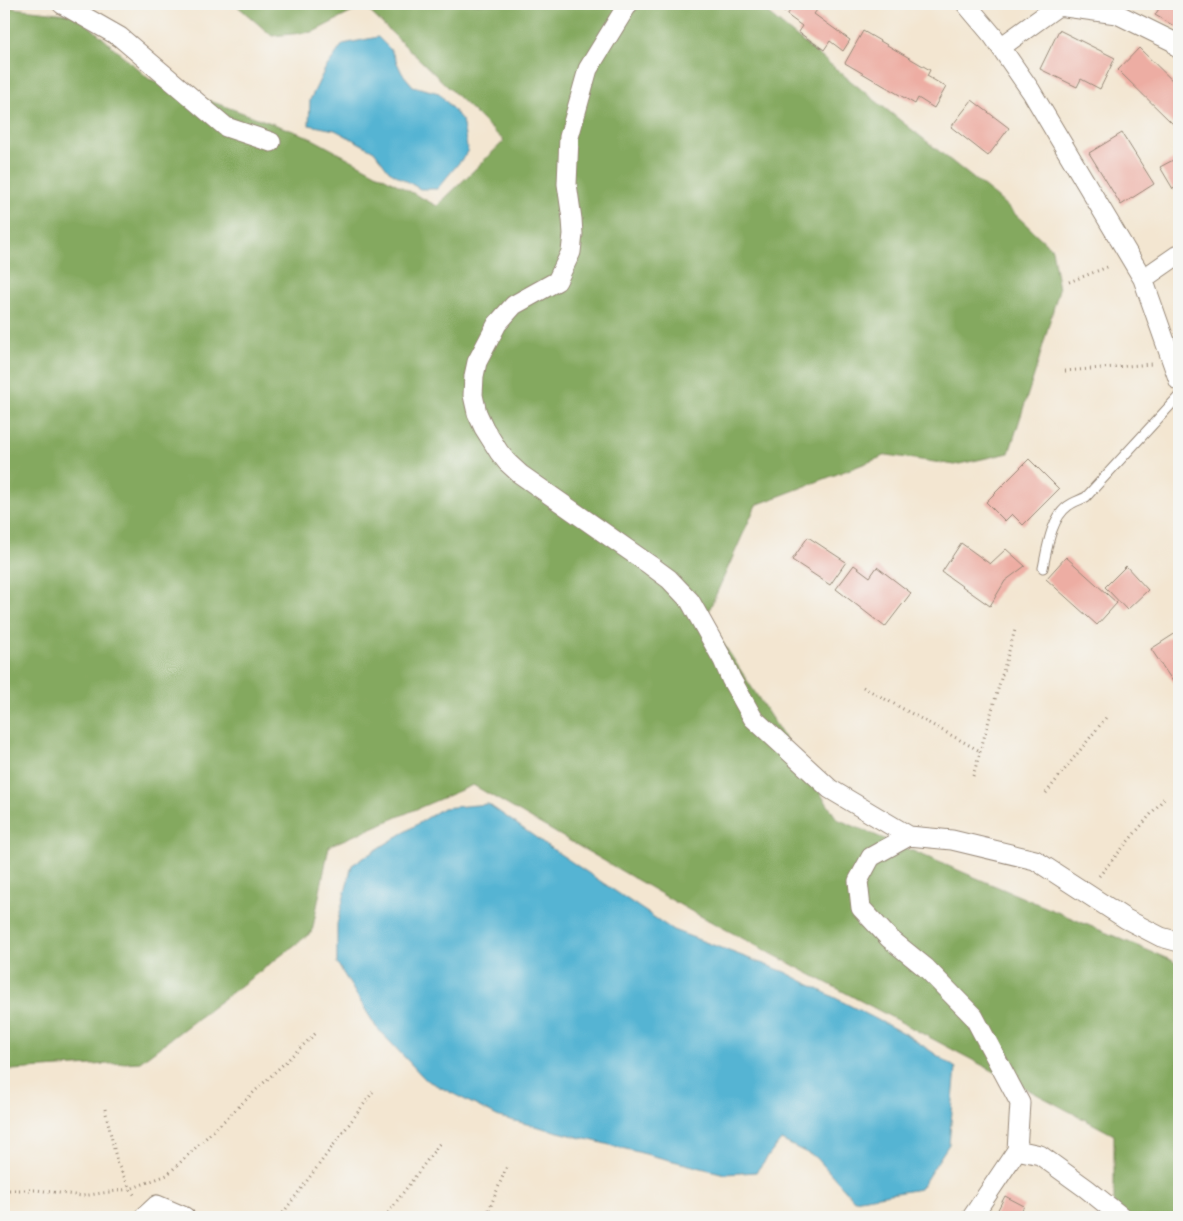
<svg xmlns="http://www.w3.org/2000/svg" width="1183" height="1221" font-family="'IM FELL Great Primer',serif">
	<rect width="100%" height="100%" fill="#f6f6f2"/>
	<filter id="ink" filterUnits="userSpaceOnUse"><feTurbulence type="fractalNoise" baseFrequency=".02" numOctaves="2"/><feDisplacementMap in="SourceGraphic" scale="10" xChannelSelector="R" yChannelSelector="G"/><feConvolveMatrix kernelMatrix="1 2 1 2 8 2 1 2 1" color-interpolation-filters="sRGB"/></filter>
	<filter id="wash" filterUnits="userSpaceOnUse"><feTurbulence type="fractalNoise" baseFrequency=".0096" numOctaves="4" result="noise"/><feDisplacementMap in="SourceGraphic" scale="20" xChannelSelector="R" yChannelSelector="G"/><feGaussianBlur stdDeviation="1.12" result="paint"/><feColorMatrix in="noise" values="0 0 0 0 0 0 0 0 0 0 0 0 0 0 0 0 0 1.4 0 .05"/><feComposite in="paint" operator="in"/></filter>
	<g filter="url(#wash)">
		<rect width="100%" height="100%" fill="#f3e6d1"/>
		<path fill="#84a95f" stroke="#606a3e" d="M235,4H756L862,90L998,198L1052,249L1059,289L1037,366L1009,453L955,465L887,455L756,505L706,617L837,819L1173,961L1179,966V1217H1129L1114,1204V1135L689,910L473,785L329,846L312,932L140,1062L12,1070L4,1066V7L77,15L149,79L307,136L437,206L504,141L364,6L313,32L272,36Z"/>
		<path fill="#54b4d3" stroke="#486f78" d="M378,37L391,50L402,73L413,86L439,93L462,120L468,152L437,189H420L389,171L374,151L335,130L309,125L310,100L325,69L343,44Z
			M488,804L548,846L673,930L785,972L907,1035L956,1068L949,1144L920,1189L854,1200L817,1158L781,1140L756,1172L725,1174L499,1117L426,1080L376,1027L337,963V924L352,865L443,808Z"/>
		<g id="blocks">
			<path fill="#edada3" d="M771,4H789L784,12Z
				M795,4H809L817,10L814,14L850,40L843,51L830,41L824,50L798,32L802,26L787,15Z
				M1162,4H1179V29L1155,15Z
				M1059,30L1115,58L1100,89L1081,79L1077,87L1040,69Z
				M863,31L930,70L927,76L946,87L934,108L918,98L915,104L845,63Z
				M1139,48L1179,87V120L1174,125L1118,70Z
				M972,100L1009,128L988,156L951,127Z
				M1122,133L1154,184L1121,205L1089,153Z
				M1175,159L1179,166V185L1173,189L1160,167Z
				M1029,459L1059,489L1023,525L1012,514L1005,521L986,502Z
				M808,537L846,562L830,585L792,560Z
				M961,543L990,564L1006,549L1025,566L1005,581L990,606L942,572Z
				M1066,557L1117,603L1097,625L1046,579Z
				M854,565L870,577L877,567L911,593L885,627L836,589Z
				M1126,566L1148,590L1127,610L1105,587Z
				M1179,631V688L1178,689L1151,649Z
				M1005,1196L1024,1206L1018,1217H994Z"/>
		</g>
	</g>
	<g filter="url(#ink)">
		<use href="#blocks" fill-opacity="0" stroke="#978878" stroke-width="1"/>
		<g fill="none" stroke-linecap="round" stroke-linejoin="round">
			<g stroke="#978878" stroke-width="11">
				<path id="service" d="M1043,568C1047,549 1051,518 1068,506C1073,502 1080,500 1086,497L1179,396"/>
			</g>
			<g stroke="#978878" stroke-width="21">
				<path id="minor" d="M62,4L120,37L226,127L271,142
					M628,4L588,69L569,137L567,184L572,219L573,234L571,252L557,281L514,305L497,324L477,362L474,376L473,395L477,413L484,428L499,452L507,462L520,474L650,565L669,579L690,601L723,660L731,679L753,718L830,789L909,836
					M966,4L993,36L1031,91L1143,279L1179,381
					M1001,47L1058,6L1117,14L1174,42L1179,49
					M1143,279L1179,254
					M1017,1150L1040,1155L1087,1189L1122,1217
					M144,1217L157,1205L185,1217
					M972,1217L1017,1150L1020,1103L974,1017L926,968L889,938L861,908L858,881L871,857L909,836L952,840L1035,860L1126,919L1161,937L1179,942"/>
			</g>
			<path stroke="#978878" stroke-width="3" stroke-dasharray="1 4" stroke-linecap="butt" d="M1069,282L1110,266
				M1065,371L1152,364
				M863,687L980,751
				M973,776L1015,630
				M1046,793L1108,715
				M1099,876L1166,796
				M105,1109L117,1162L130,1189L136,1197
				M4,1190H37L82,1196L130,1189L167,1175L316,1033
				M489,1210L507,1166
				M280,1217L373,1092
				M385,1217L440,1143"/>
			<use href="#service" stroke="#fff" stroke-width="9"/>
			<use href="#minor" stroke="#fff" stroke-width="19"/>
		</g>
	</g>
	<rect width="1183" height="1221" fill="none" stroke="#f6f6f2" stroke-width="20"/>
</svg>
